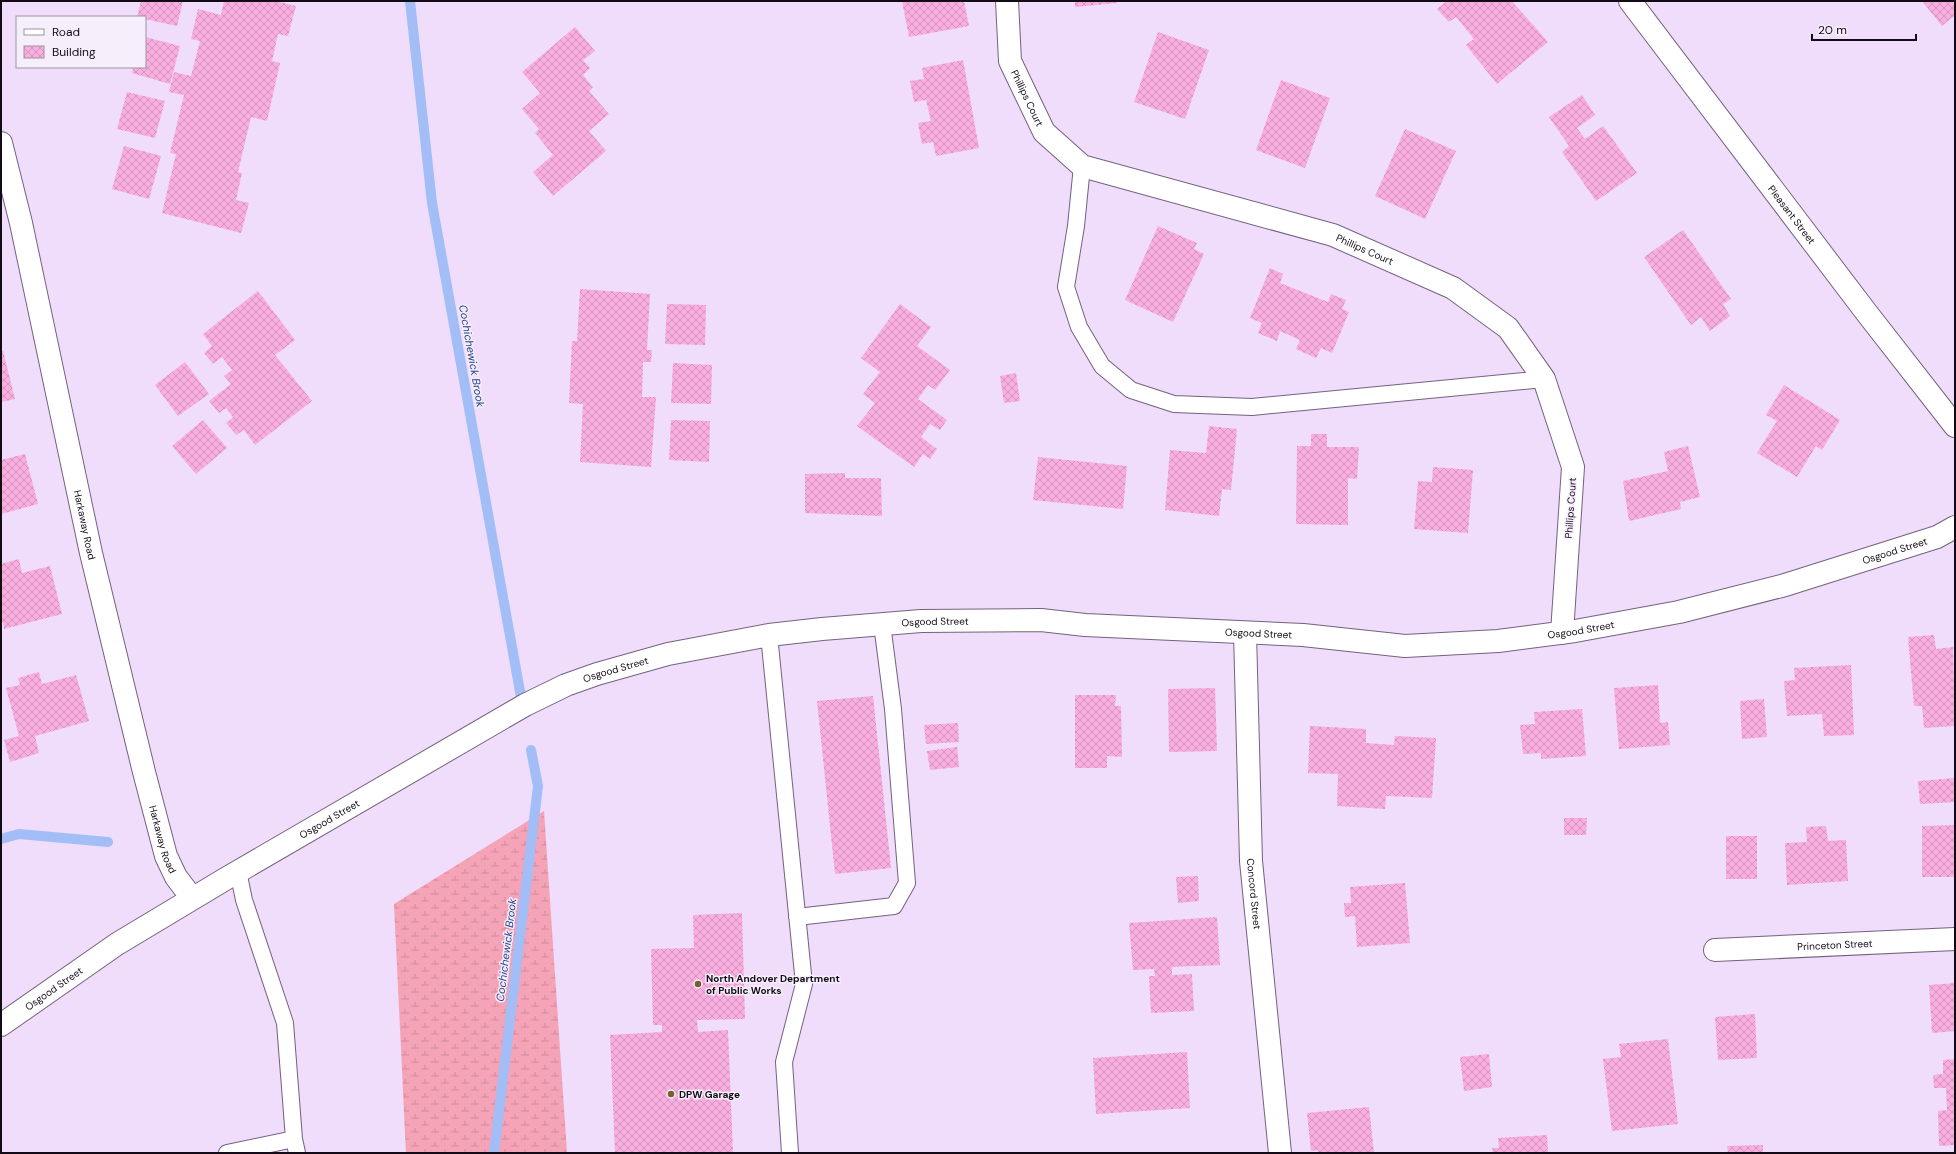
<svg xmlns="http://www.w3.org/2000/svg" width="1956" height="1154" font-family="'DM Sans',sans-serif">
	<defs>
		<pattern id="wetland-marsh" width="20" height="14" patternUnits="userSpaceOnUse"><rect width="20" height="14" fill="#f5a3b6"/><path d="M1 5h8M5 5V1M11 12h8M15 12V8" fill="none" stroke="#d18b9c"/></pattern>
		<pattern id="building-cross-hatch" width="8" height="8" patternUnits="userSpaceOnUse"><rect width="8" height="8" fill="#f9aee0"/><path d="M0 0l8 8M0 8l8-8" fill="none" stroke="#d494bf"/></pattern>
	</defs>
	<rect width="100%" height="100%" fill="#f0dcfb"/>
	<path fill="url(#wetland-marsh)" d="M544,811L567,1153H406L394,904Z"/>
	<g fill="none" stroke-linecap="round" stroke-linejoin="round">
		<path stroke="#a3bef7" stroke-width="10" d="M410,1L432,203L523,708
			M1,839L19,834L108,842
			M494,1153L538,786L531,750"/>
	</g>
	<path fill="url(#building-cross-hatch)" d="M141,1H183L177,26L145,19V17H137Z
		M224,1H275L296,6L288,36L278,34L272,61L280,63L267,121L251,117L238,172L242,173L236,200L249,203L241,233L162,213L176,154L170,153L184,95L169,92L174,72L191,76L200,41L191,39L198,9L221,15Z
		M902,1H964L969,26L909,37Z
		M1075,1H1117V3L1075,7Z
		M1447,1H1512L1548,42L1497,84L1466,45L1474,39L1456,17L1449,22L1437,9Z
		M1922,1H1955V15L1942,26Z
		M575,27L595,51L583,60L590,68L583,75L593,87L589,91L609,114L589,131L606,151L553,196L533,172L553,155L535,133L539,129L522,109L540,93L522,72Z
		M1158,32L1209,50L1185,119L1134,102Z
		M145,37L180,46L170,84L132,73L133,67H145Z
		M963,60L979,148L936,156L933,142L922,144L918,123L931,121L926,100L914,102L910,81L924,79L922,68Z
		M1281,80L1330,98L1305,168L1256,150Z
		M127,92L165,101L155,138L117,129Z
		M1582,95L1595,115L1577,128L1585,139L1603,126L1637,173L1596,201L1562,152L1569,146L1549,117Z
		M1405,129L1456,151L1425,219L1375,196Z
		M124,146L161,156L149,199L112,189Z
		M1158,226L1197,243L1194,249L1204,254L1173,322L1125,300Z
		M1683,230L1731,299L1723,304L1730,316L1710,331L1701,317L1691,325L1644,257Z
		M1270,268L1283,274L1280,283L1328,302L1331,294L1346,300L1342,309L1349,312L1332,353L1321,348L1316,358L1296,349L1300,340L1280,331L1277,341L1258,333L1262,323L1250,318Z
		M580,289L650,294L647,350H652L651,362H643L642,397H656L651,467L580,462L583,404L569,403L572,341H577Z
		M258,291L295,340L275,355L312,401L255,445L244,430L236,435L226,423L233,417L226,408L219,413L209,401L231,384L224,376L232,370L222,357L213,364L204,353L212,346L203,334Z
		M667,304L706,305L705,345L665,344Z
		M900,304L931,327L917,346L950,370L935,390L928,385L918,399L947,420L940,430L930,424L921,437L937,449L930,459L923,454L914,467L857,426L875,403L863,394L880,372L861,358Z
		M1,351H3L15,399L1,402Z
		M185,362L209,394L178,416L155,385Z
		M673,363L712,365L711,404L671,403Z
		M1016,373L1020,401L1004,403L1000,376Z
		M1784,385L1840,420L1822,450L1816,446L1797,477L1757,453L1777,421L1766,415Z
		M203,420L227,448L196,474L172,446Z
		M671,420L710,421L709,462L669,460Z
		M1209,426L1237,429L1231,490L1222,489L1219,516L1165,510L1170,450L1206,453Z
		M1311,434H1327V447H1359L1357,479L1348,478V525L1296,524L1297,446H1311Z
		M1688,446L1700,497L1680,502L1681,509L1629,521L1623,481L1668,471L1664,452Z
		M25,454L38,504L1,514V460Z
		M1038,457L1127,466L1123,509L1033,500Z
		M1433,467L1473,470L1468,533L1414,529L1418,481L1432,482Z
		M845,473V478H881L882,516L805,513V474Z
		M19,559L22,573L50,566L62,614L4,629L3,622L1,623V564Z
		M1934,635L1936,649L1953,647L1955,726L1924,728L1922,706H1914L1908,637Z
		M1851,665L1854,735L1824,736L1822,714L1787,716L1784,681L1795,680L1794,668Z
		M39,672L42,684L76,675L89,721L35,736L39,753L10,762L4,740L19,736L6,688L20,685L18,678Z
		M1658,685L1660,723L1668,722L1670,745L1619,749L1614,688Z
		M1215,688L1217,751L1169,752L1168,689Z
		M1075,695H1116L1115,706H1121L1122,757L1107,756V768H1075Z
		M873,696L891,868L835,874L817,701Z
		M1764,699L1767,737L1742,739L1740,701Z
		M1582,709L1586,756L1541,759V753L1523,754L1520,725L1535,724L1534,712Z
		M958,723L959,742L926,744L924,725Z
		M1310,726L1366,729V743L1394,745L1395,736L1436,738L1432,798L1386,796L1385,809L1337,806L1338,774L1308,773Z
		M957,747L959,767L930,770L927,751Z
		M1955,778V802L1920,804L1918,781Z
		M1564,818H1587L1586,835H1564Z
		M1955,825V877H1922V826Z
		M1826,826L1828,841L1846,840L1848,881L1787,885L1785,843L1807,842L1806,827Z
		M1726,836H1757V879H1726Z
		M1198,876L1199,901L1178,903L1176,877Z
		M1405,883L1410,943L1357,947L1355,916L1345,917L1344,903H1351L1350,887Z
		M742,913L745,1019L697,1020L698,1032L728,1030L733,1153H615L610,1035L662,1032V1025H653L651,949L694,948L693,915Z
		M1217,917L1220,965L1172,967V975L1192,974L1194,1011L1151,1013L1149,976H1155L1154,969L1133,970L1129,923Z
		M1955,983V1031L1932,1033L1929,985Z
		M1755,1014L1757,1058L1718,1060L1715,1017Z
		M1668,1039L1678,1124L1612,1131L1603,1059L1621,1057L1619,1044Z
		M1187,1052L1190,1108L1096,1114L1093,1058Z
		M1489,1054L1492,1087L1464,1091L1460,1057Z
		M1955,1059V1145L1939,1146L1938,1111L1947,1110L1946,1088H1934L1933,1075L1943,1074V1060Z
		M1369,1107L1374,1153H1318V1150L1311,1151L1307,1113Z
		M1547,1135L1548,1153H1493L1492,1148H1499L1498,1138Z
		M1763,1145V1153H1728L1727,1146Z"/>
	<g fill="none" stroke-linecap="round" stroke-linejoin="round">
		<g stroke="#74627d" stroke-width="18">
			<path id="service" d="M1082,166L1076,226L1066,287L1079,327L1102,366L1131,390L1174,404L1252,407L1544,379
				M769,635L804,984L784,1062L790,1153
				M238,871L244,900L285,1023L294,1139L297,1153
				M797,917L894,906L907,883L893,709L882,624
				M227,1153L294,1139"/>
		</g>
		<g stroke="#74627d" stroke-width="24">
			<g id="minor">
				<path id="s1" d="M1007,1L1010,61L1044,132L1082,166L1333,235L1453,288L1508,328L1544,379L1573,467L1562,633"/>
				<path id="s2" d="M1,143L21,223L91,553L144,772L166,856L176,877L192,898"/>
				<path id="s3" d="M1245,633L1251,861L1280,1153"/>
				<path id="s4" d="M1715,950L1955,939"/>
			</g>
		</g>
		<g stroke="#74627d" stroke-width="24">
			<g id="tertiary">
				<path id="s5" d="M1630,1L1866,312L1955,426"/>
				<path id="s6" d="M1,1025L117,944L227,878L525,705L566,685L597,674L668,654L769,635L822,629L921,621L1041,620L1085,625L1303,635L1405,646L1498,641L1575,631L1679,612L1785,585L1937,537L1955,527"/>
			</g>
		</g>
		<use href="#service" stroke="#fff" stroke-width="16"/>
		<use href="#minor" stroke="#fff" stroke-width="22"/>
		<use href="#tertiary" stroke="#fff" stroke-width="22"/>
	</g>
	<g fill="#785e30" stroke="#f7eefb" stroke-width="1.5">
		<circle cx="698" cy="984" r="4"/>
		<circle cx="671" cy="1094" r="4"/>
	</g>
	<g text-anchor="middle" stroke-width="3" stroke-linejoin="round" paint-order="stroke">
		<g font-size="10" fill="#120b15" stroke="#f7eefb">
			<text dy="4" stroke="none"><textPath href="#s1" startOffset="101">Phillips Court</textPath></text>
			<text dy="4" stroke="none"><textPath href="#s5" startOffset="268">Pleasant Street</textPath></text>
			<text dy="4" stroke="none"><textPath href="#s1" startOffset="485">Phillips Court</textPath></text>
			<text transform="translate(1570 508) rotate(-86)" y="4">Phillips Court</text>
			<text dy="4" stroke="none"><textPath href="#s2" startOffset="391">Harkaway Road</textPath></text>
			<text dy="4" stroke="none"><textPath href="#s6" startOffset="2008">Osgood Street</textPath></text>
			<text dy="4" stroke="none"><textPath href="#s6" startOffset="1036">Osgood Street</textPath></text>
			<text dy="4" stroke="none"><textPath href="#s6" startOffset="1684">Osgood Street</textPath></text>
			<text dy="4" stroke="none"><textPath href="#s6" startOffset="1360">Osgood Street</textPath></text>
			<text dy="4" stroke="none"><textPath href="#s6" startOffset="712">Osgood Street</textPath></text>
			<text dy="4" stroke="none"><textPath href="#s6" startOffset="388">Osgood Street</textPath></text>
			<text dy="4" stroke="none"><textPath href="#s2" startOffset="715">Harkaway Road</textPath></text>
			<text dy="4" stroke="none"><textPath href="#s3" startOffset="261">Concord Street</textPath></text>
			<text dy="4" stroke="none"><textPath href="#s4" startOffset="120">Princeton Street</textPath></text>
			<text dy="4" stroke="none"><textPath href="#s6" startOffset="64">Osgood Street</textPath></text>
		</g>
		<g font-size="10" font-weight="bold" fill="#120b15" stroke="#f7eefb" text-anchor="start">
			<text x="706" y="982">North Andover Department<tspan x="706" dy="12">of Public Works</tspan></text>
			<text x="679" y="1098">DPW Garage</text>
		</g>
		<g font-size="11" font-style="italic" fill="#224293" stroke="#f7eefb">
			<text transform="translate(472 356) rotate(80)" y="4">Cochichewick Brook</text>
			<text transform="translate(506 950) rotate(-83)" y="4">Cochichewick Brook</text>
		</g>
	</g>
	<rect width="1956" height="1154" fill="none" stroke="#120b15" stroke-width="4"/>
	<rect x="16" y="16" width="130" height="52" fill="#f7eefb" stroke="#9b939f"/>
	<rect x="24" y="29" width="20" height="6" fill="#ffffff" stroke="#9b939f"/>
	<text x="52" y="36" font-size="12" fill="#120b15">Road</text>
	<rect x="24" y="46" width="20" height="12" fill="url(#building-cross-hatch)" stroke="#9b939f"/>
	<text x="52" y="56" font-size="12" fill="#120b15">Building</text>
	<path d="M1812 34v6h104v-6" fill="none" stroke="#120b15" stroke-width="2"/>
	<text x="1818" y="34" font-size="12" fill="#120b15" stroke="#f7eefb" stroke-width="3" paint-order="stroke">20 m</text>
</svg>
